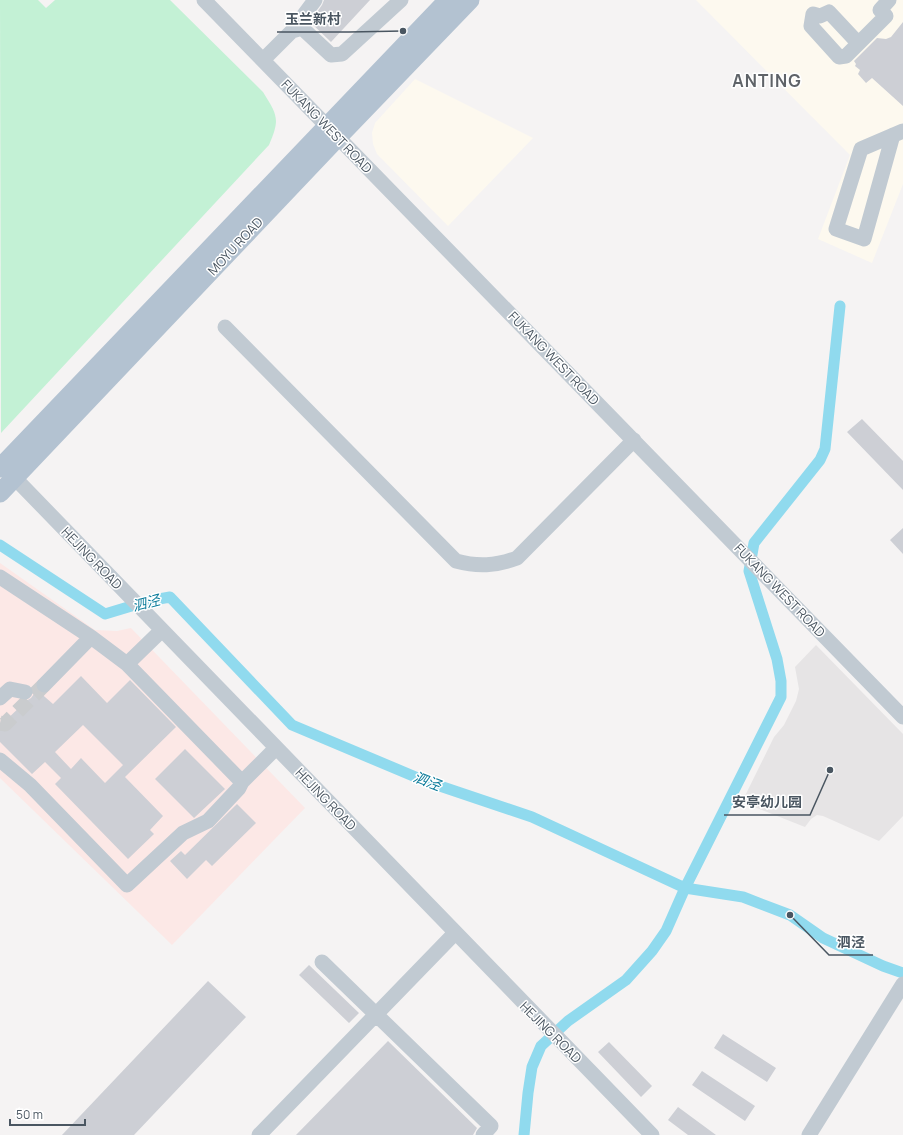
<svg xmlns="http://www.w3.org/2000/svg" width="903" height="1135" font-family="Manrope,'Noto Sans SC',sans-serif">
	<rect width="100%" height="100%" fill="#f5f3f3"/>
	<path fill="#fdf9ef" d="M696,0H903V184L872,263L818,239L850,155Z
		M415,79L533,138L448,226L377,154L373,144L372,133L375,123Z"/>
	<path fill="#e6e4e5" d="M816,645L903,734V816L879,841L823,816L817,815L811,819L805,827L742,802L774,737L784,725L796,701L799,689L795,667Z"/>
	<path fill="#fce8e6" d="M0,563L95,630L117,631L131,628L305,808L172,945L0,778Z"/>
	<path fill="#c3f1d5" d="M0,0H38L46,8L55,0H170L263,92C278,116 280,119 269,145L1,433Z"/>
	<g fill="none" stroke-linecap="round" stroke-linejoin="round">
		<path stroke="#90daee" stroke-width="11" d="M0,545L105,614L148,601L170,597L292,725L425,781L532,817L685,888L743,897L790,915L823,938L883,966L903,973
			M524,1135L528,1093L532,1067L541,1046L568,1021L626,980L652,951L666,931L685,888L781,697V681L777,659L749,571L754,543L820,460L825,449L840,306"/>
	</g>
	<path fill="#cdcfd5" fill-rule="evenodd" d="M324,0H370L331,42L310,22L322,5Z
		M903,22V106L872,78L866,83L858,74L860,70L855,66L856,64L854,61L877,38L886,39L891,37Z
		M862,419L903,461V490L847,432Z
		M903,528V554L890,540Z
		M81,676L107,703L130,680L176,727L125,777L163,816L150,830L154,834L128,859L55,784L61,778L45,762L32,774L0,742V726L26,701L31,698L37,690L53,704ZM83,725L123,765L105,783L81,758L71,769L55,752Z
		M185,749L225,789L194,818L155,779Z
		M237,804L256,823L212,866L206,860L187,879L170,861L181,851L185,855Z
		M309,965L359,1013L349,1023L299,975Z
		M208,981L246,1017L134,1135H62Z
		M723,1034L776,1068L767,1082L714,1048Z
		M388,1041L477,1128L473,1135H296Z
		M609,1042L652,1086L641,1097L598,1052Z
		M702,1071L755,1106L745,1121L692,1085Z
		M678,1107L716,1135H688L668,1120Z"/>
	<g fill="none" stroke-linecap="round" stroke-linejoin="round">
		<path stroke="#caccce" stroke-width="15" stroke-dasharray="15 8" stroke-linecap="butt" d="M0,723L5,724L44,685"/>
		<path stroke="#c1cad2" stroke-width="15" d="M204,0L903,717
			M292,31L315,0
			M858,43L829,12L820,16L813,14L811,26L839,57L846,56L886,16L880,10L889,0
			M263,60L292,31L302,28L331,55L342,54L401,0
			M893,135L864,239L836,229L861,149L903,131
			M225,327L456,561C478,567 495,566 517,558L634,440
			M8,471L652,1135
			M0,577L91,637L127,664L242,782
			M127,664L162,630
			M44,685L91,637
			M0,698L10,689L25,692
			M0,760L30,785L127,885L183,833L208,821L239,788L242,782L276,748
			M322,962L491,1126L483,1135
			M259,1135L455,933
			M809,1135L903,984"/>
		<path stroke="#b3c2d1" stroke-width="19" d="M0,468L448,0
			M0,493L338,137L470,0"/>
	</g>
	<g text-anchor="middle" stroke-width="3" stroke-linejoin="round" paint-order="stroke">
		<g font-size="13" fill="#4a5661" stroke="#fff">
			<text transform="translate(327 126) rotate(46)" y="5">FUKANG WEST ROAD</text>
			<text transform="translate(235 246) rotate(-47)" y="5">MOYU ROAD</text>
			<text transform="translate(554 358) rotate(46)" y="5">FUKANG WEST ROAD</text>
			<text transform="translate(92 558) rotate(46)" y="5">HEJING ROAD</text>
			<text transform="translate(780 590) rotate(46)" y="5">FUKANG WEST ROAD</text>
			<text transform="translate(326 799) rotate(46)" y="5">HEJING ROAD</text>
			<text transform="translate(551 1032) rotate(45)" y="5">HEJING ROAD</text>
		</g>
		<g font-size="14" font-style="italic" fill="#0c7c9b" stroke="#fff">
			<text transform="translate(146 603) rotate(-14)" y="5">泗泾</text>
			<text transform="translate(427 781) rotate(21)" y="5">泗泾</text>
		</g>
		<g font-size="17" font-weight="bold" letter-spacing="1" fill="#5f6368" stroke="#fff">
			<text x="767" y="87">ANTING</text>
		</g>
	</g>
	<path fill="none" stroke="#4a5661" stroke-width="1.5" d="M403 31L349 32H277M830 770L810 815H724M790 915L829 955H873"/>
	<g fill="#4a5661" stroke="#fff" stroke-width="1.5">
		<circle cx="403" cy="31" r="4"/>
		<circle cx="830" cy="770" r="4"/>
		<circle cx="790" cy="915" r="4"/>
	</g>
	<g font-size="14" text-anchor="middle" font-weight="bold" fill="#4a5661" stroke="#fff" stroke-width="3" stroke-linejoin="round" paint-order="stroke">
		<text x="313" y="24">玉兰新村</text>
		<text x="767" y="807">安亭幼儿园</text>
		<text x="851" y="947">泗泾</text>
	</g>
	<path d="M10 1119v6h75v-6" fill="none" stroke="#4a5661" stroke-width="2"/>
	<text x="16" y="1119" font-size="12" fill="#4a5661" stroke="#ffffff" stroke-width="3" paint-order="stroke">50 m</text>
</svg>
